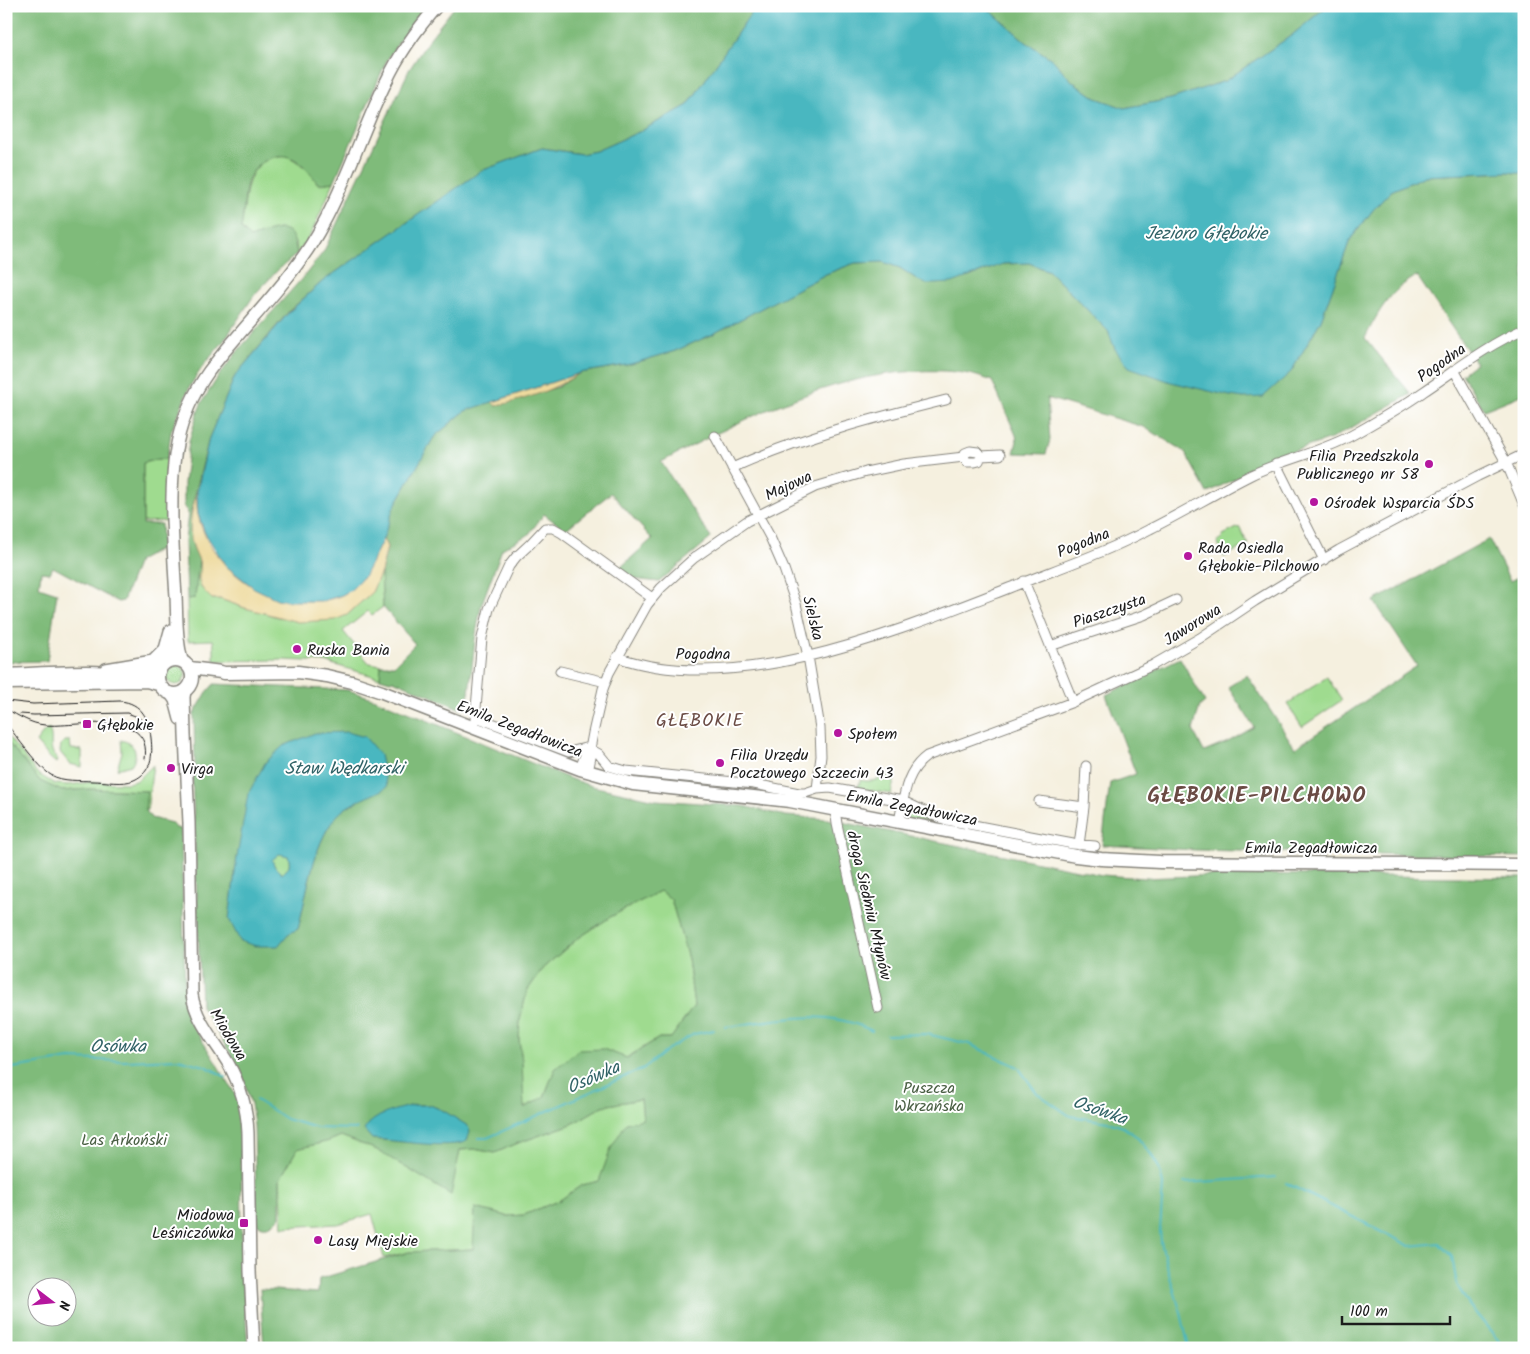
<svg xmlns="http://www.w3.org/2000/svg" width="1530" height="1354" font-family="Kalam,sans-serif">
	<rect width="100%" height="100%" fill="#fff"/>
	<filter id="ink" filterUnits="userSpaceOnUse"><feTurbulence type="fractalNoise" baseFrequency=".02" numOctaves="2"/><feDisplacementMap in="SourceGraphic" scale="10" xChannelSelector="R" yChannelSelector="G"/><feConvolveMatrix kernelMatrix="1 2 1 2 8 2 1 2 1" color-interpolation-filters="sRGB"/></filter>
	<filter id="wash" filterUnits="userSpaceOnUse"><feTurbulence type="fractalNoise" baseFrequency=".0096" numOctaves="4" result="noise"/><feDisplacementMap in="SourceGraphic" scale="20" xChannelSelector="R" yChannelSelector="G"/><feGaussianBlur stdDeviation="1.12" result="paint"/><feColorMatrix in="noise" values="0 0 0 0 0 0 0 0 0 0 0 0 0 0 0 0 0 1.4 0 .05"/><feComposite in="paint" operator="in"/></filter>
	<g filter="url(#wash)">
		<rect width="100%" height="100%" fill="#f5f0df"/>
		<path fill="#9fdb8f" stroke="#5e7c56" d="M285,155C300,162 309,170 318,184L334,182L311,234L297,254L296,243L278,229L250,238L241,228C248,195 241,160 285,155Z
			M158,459H167L166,521L143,522V463Z
			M1239,527L1248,544L1224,557L1217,541L1222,538L1223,535Z
			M199,559L201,570L199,577L212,599H220L245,608L258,611L277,617L347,615L372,592L381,572L383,607L372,615L368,611L343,631L369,663L381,665L380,678L325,662L285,660L214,661V647L213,640L188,641L187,597L189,599L195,598Z
			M175,665C181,665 185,668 186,675L182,683C173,688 168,682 162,675L165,669Z
			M1327,677L1342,700L1302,727L1287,704Z
			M49,729C55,742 46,746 58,761L56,763L50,758L36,742L43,733Z
			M6,734L38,774L55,784L69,785L90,782L128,783L138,780L153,765L147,811L145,809L147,791L89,789L61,791L40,781L6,740Z
			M121,740C134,743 140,753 131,765L117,769L122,752Z
			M65,741H70L71,749L82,750V767L70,764L60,752L61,744Z
			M892,771L893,773L896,772L891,794L857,788L861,780C870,783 880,779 889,776L888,773Z
			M908,807L1096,849L1097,855L908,819L905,814V810Z
			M279,853L288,856C291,865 289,868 282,874L275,867L272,860Z
			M660,891L671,899L688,959L694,1006L671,1038H659L626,1058L603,1049L555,1069L544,1097L523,1108L522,1061L519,1040L520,1020L527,991L543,968L577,939L612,916Z
			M641,1099L643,1119L611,1148L600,1182L582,1185L560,1200L524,1215L507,1216L475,1208L474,1249L409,1252L384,1258L372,1214L338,1224L283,1227L280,1179L297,1149L329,1141L341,1136L377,1150L450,1194L460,1150L474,1149L495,1153L518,1143L572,1124L603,1106Z"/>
		<path fill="#7fbb7a" stroke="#4e6c4b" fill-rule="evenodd" d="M6,6H426L402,37L386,62L334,182L318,184C307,167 290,148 268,159C259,164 254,169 249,178C244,188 244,216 241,229L250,238C277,229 292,218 297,254L278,270L255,294L223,342L203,366L190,386L171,432L167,459H158L143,463V524H161L162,548L138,561L123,601L118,602L53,567L50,573L41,572L39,587L57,593L47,661L6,662Z
			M455,6H756L688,105L641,131L596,151L582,154L542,148L481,171L323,281L289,311L235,376L209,438L191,511L193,546L199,559L195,598L188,599L187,597L185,541L188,513L184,506V483L189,441L197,414L202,402L220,374L241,347L305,275L324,251L409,70L430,38Z
			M985,6H1327L1292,35L1225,81L1171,99L1124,108L1096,98L1072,81L1053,60L1026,42Z
			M1508,172L1524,174V394L1484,410L1462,374L1476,363L1417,276C1391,289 1378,312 1365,338L1411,394L1331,439L1294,451L1268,462L1207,493L1185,452L1144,427L1047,398L1050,440L1046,454L1014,453L1017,441L1016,435L992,381C968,371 942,370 917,371C825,376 742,420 661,462L711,538L659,582L633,579L620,568L652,539L611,493L565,530L544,514L529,534L502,549L481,606L475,640L469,694L461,709L393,680L390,681L380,678L381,665H394L415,644L383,607L381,572L387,547L383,539L394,507L434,437L465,411L491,401L496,406L558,387L580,373L631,364L675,351L711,335L826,274L855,263L883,262L900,268L918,280L969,277L1003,264L1029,263L1049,271L1108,331L1115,349L1202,389L1244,398L1281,380L1291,372L1321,320L1350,240L1373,210L1391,191L1425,176Z
			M1489,539L1510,581L1524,574V857L1195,850L1102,845L1110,783L1136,774L1106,695L1180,658L1205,702L1200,706L1193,730L1204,752L1228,742L1254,727L1228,687L1247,675L1295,748L1417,666L1374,601Z
			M214,684L348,690L375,699L571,779L592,786L656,800L743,806L786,816L827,819L1102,875L1145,878L1241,874L1524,878V1348H264L260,1289L318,1293L319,1279L409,1252L473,1249L475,1208L507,1216L524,1215L560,1200L582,1185L599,1181L611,1148L626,1123L643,1119L641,1099L603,1106L572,1124L518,1143L495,1153L474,1149L460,1150L451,1195L377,1150L341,1136L329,1141L297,1149L280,1179V1217C273,1225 267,1229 257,1224L254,1125L251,1104L241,1071L201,1006L192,772L195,771L194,714L207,692ZM347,732L380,755L386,787C372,794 355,801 342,811C314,834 307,895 298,929L288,934L229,919L237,857ZM660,891L671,899L688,959L694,1006L671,1038H659L627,1058L603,1049L578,1050L555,1069L544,1097L524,1108L522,1061L519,1040L520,1020L527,991L543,968L577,939L612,916ZM414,1105H430L444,1111L438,1144L372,1139L381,1116Z
			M6,740L40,781L62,791L89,789L147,791L145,809L151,818L172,823L176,828L181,829L185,988L189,1012L197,1032L237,1097L241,1122L242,1267L248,1348H6ZM38,1286H68V1316H38Z"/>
		<path fill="#eeda9e" stroke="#857b5d" d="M580,373C553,390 528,399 496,406L491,401H496Z
			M197,492C197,499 196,507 198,515C209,563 257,602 307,601C322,601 337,600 350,590C367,578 374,556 383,539L387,547L381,572L372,592L347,615L335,620L298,622L245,608L220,599H212C205,592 198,587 199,576C200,571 201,570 200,565C199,558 195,553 193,546C187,529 192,509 197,492Z"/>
		<path fill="#48b7c0" stroke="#326a6e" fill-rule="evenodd" d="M756,6H985L1026,42L1053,60L1072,81L1096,98L1124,108L1171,99L1225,81L1292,35L1327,6H1524V174L1508,172L1425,176L1391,191L1373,210L1350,240L1321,320L1291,372L1263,397L1244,398L1230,396L1171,382L1129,367L1115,349L1108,331L1049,271L1029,263L1003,264L952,283L935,284H926L918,280L900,268L883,262L855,263L826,274L711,335L675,351L631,364L580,373L465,411L434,437L394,507L383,539L365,575L351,590L342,595L323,601H290L277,599L254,588L226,566L205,533L198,514L197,492L209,438L235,376L290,311L323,281L481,171L542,148L581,154L596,151L641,131L688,105Z
			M347,732L365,737L380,755L387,787C373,796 355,800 342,811C314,834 307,895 298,929L288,934L278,946H256L240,941L229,919L237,857L248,794L265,763L283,746L315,733ZM279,854L288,856C291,865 289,868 282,874L275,867L272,860Z
			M414,1105H430L444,1111L468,1126L470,1132L467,1141C449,1150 394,1140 372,1139L364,1130C373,1114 398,1109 414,1105Z"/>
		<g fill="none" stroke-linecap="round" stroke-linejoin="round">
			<path stroke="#48b7c0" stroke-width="2" d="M726,1027C774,1020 827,1007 872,1031
				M887,1035L927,1034L969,1044L1018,1067L1037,1093L1070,1116L1108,1122L1123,1127L1136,1136L1151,1154L1159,1168L1163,1184L1160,1231L1161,1242L1166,1264L1181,1313L1189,1348
				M6,1069L70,1059L125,1061L178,1059L205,1066L226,1077
				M256,1100L286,1119L317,1128L357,1129
				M478,1138H487L644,1068L667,1050L694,1034L714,1030
				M1184,1183L1276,1177
				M1286,1183L1410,1246L1439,1243L1452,1257L1457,1285L1469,1305L1498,1340L1501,1348"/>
		</g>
	</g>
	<g filter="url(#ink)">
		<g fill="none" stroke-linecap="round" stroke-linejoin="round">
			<g stroke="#88867e" stroke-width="11">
				<path id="minor" d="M1454,370L1506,462L1524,505
					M715,436L770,537L784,569L796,604L808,656L820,728L821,756L817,789
					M981,456L978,452L970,451L965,453L964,457L967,462H975L979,461L981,456L1000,455
					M1276,464L1324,560
					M732,468C801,437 873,418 946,400
					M1024,581L1073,702
					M1050,646L1144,615L1176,600
					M617,657C735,699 898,631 1009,588C1056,569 1105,553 1150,529C1184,512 1217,492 1251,475C1284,459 1323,452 1356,433C1379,420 1402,407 1423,392C1456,370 1487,345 1524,329
					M560,671L606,682
					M476,717L569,752L585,748L590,749L599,754L609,766L626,771L754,784L799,793H805L817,789L830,788L903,801L932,815L947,820L1073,844L1095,846
					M475,720L482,638L489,609L509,566L516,557L530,544L545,528H553L562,533L652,598
					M580,769L585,755L590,749
					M588,772L591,757L590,749L593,733L603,689L609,673L647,605L661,588L694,558L747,521L815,487L866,472L904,464L964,457
					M1039,801L1084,807
					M835,809L837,824L878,1008
					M899,822C904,797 905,772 927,756L1073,702L1153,665L1200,638L1255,601L1339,550L1478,476L1524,454
					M1079,845L1084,807L1086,766"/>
			</g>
			<g stroke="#88867e" stroke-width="14">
				<path id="tertiary" d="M169,660L170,641
					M182,660C176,640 177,617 176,596C174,570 173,545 172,519C171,463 175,419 209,371C246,322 294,279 323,224C348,179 363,128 386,82C399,54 417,29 437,6
					M106,669L153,661L165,649L170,631
					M185,691L184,697L185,735L189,823L192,995C196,1021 215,1041 228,1063C240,1084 247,1108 248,1133L250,1271L254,1348
					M170,693L175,700L180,719"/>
			</g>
			<g stroke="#88867e" stroke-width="15">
				<path id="secondary" d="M158 677a17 17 0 1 1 34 0a17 17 0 1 1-34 0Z
					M190,668L221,672L224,673L298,672L327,676L352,682L382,692L580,769L633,784L790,801L1076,856L1101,859L1160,862L1524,865
					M6,675C33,674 60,672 87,672C105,672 144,676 159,668
					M6,683L146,681L158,684"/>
			</g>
			<use href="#minor" stroke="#fff" stroke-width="9"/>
			<use href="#tertiary" stroke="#fff" stroke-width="11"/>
			<use href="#secondary" stroke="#fff" stroke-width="12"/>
			<path stroke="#1c1c1c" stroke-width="1" d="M6,701L33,704L120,701C142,703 149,719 151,738C153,755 152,772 134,780C122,785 106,781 92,781C80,780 63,782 51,775C39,768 16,736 6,723
				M6,709C19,716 31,724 45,725C74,728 153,707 145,759
				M20,714L34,715L127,713L138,717L146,724"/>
		</g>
	</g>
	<g fill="#b5179e" stroke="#fff" stroke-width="2">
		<circle cx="1429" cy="464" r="5"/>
		<circle cx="1314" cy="502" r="5"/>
		<circle cx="1188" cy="556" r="5"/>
		<circle cx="297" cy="649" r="5"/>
		<rect x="82" y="719" width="10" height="10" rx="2.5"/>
		<circle cx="838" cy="733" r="5"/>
		<circle cx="720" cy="763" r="5"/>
		<circle cx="171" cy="768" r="5"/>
		<rect x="239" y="1218" width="10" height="10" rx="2.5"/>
		<circle cx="318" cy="1240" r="5"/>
	</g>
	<g text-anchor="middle" stroke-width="4" stroke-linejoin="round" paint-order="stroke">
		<g font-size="16" fill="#1c1c1c" stroke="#fff">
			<text transform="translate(1441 362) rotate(-35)" y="6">Pogodna</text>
			<text transform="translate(788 485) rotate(-25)" y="6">Majowa</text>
			<text transform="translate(1083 542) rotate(-22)" y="6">Pogodna</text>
			<text transform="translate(1109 610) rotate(-19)" y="6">Piaszczysta</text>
			<text transform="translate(814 618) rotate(76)" y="6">Sielska</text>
			<text transform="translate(1192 624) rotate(-32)" y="6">Jaworowa</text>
			<text x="703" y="659">Pogodna</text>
			<text transform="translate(520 728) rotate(21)" y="6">Emila Zegadłowicza</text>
			<text transform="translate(912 807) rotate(11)" y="6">Emila Zegadłowicza</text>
			<text x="1311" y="853">Emila Zegadłowicza</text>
			<text transform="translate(870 905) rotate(77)" y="6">droga Siedmiu Młynów</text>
			<text transform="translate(229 1034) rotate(59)" y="6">Miodowa</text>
		</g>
		<g font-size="16" fill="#1c1c1c" stroke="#fff" text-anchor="start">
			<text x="1419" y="461" text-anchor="end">Filia Przedszkola<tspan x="1419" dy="18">Publicznego nr 58</tspan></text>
			<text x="1324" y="508">Ośrodek Wsparcia ŚDS</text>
			<text x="1198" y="553">Rada Osiedla<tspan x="1198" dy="18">Głębokie-Pilchowo</tspan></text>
			<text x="307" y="655">Ruska Bania</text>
			<text x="97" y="730">Głębokie</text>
			<text x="848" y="739">Społem</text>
			<text x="730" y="760">Filia Urzędu<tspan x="730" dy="18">Pocztowego Szczecin 43</tspan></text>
			<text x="181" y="774">Virga</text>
			<text x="234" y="1220" text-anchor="end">Miodowa<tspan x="234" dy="18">Leśniczówka</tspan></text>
			<text x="328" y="1246">Lasy Miejskie</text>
		</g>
		<g font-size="16" fill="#4a5f44" stroke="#fff">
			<text x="929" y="1093">Puszcza<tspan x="929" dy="18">Wkrzańska</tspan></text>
			<text x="124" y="1145">Las Arkoński</text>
		</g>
		<g font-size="18" font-style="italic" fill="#306266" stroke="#fff">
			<text x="1206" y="239">Jezioro Głębokie</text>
			<text x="344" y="774">Staw Wędkarski</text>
			<text x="118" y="1052">Osówka</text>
			<text transform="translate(593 1077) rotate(-24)" y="6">Osówka</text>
			<text transform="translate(1100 1110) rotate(19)" y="6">Osówka</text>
		</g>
		<g font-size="18" letter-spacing="1" fill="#6a4b44" stroke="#fff">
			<text x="700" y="726">GŁĘBOKIE</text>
		</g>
		<g font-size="21" font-weight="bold" letter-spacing="1" fill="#6a4b44" stroke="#fff">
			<text x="1257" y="802">GŁĘBOKIE-PILCHOWO</text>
		</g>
	</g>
	<rect width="1530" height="1354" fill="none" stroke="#fff" stroke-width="25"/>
	<g transform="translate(52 1302) rotate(106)"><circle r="24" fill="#ffffff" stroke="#a4a4a4"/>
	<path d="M0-4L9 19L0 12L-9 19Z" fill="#b5179e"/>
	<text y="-8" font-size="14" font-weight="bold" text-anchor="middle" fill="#1c1c1c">N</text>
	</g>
	<path d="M1342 1316v8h108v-8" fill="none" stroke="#1c1c1c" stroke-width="2.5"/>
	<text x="1350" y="1316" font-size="15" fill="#1c1c1c" stroke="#ffffff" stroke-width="4" paint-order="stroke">100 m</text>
</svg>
